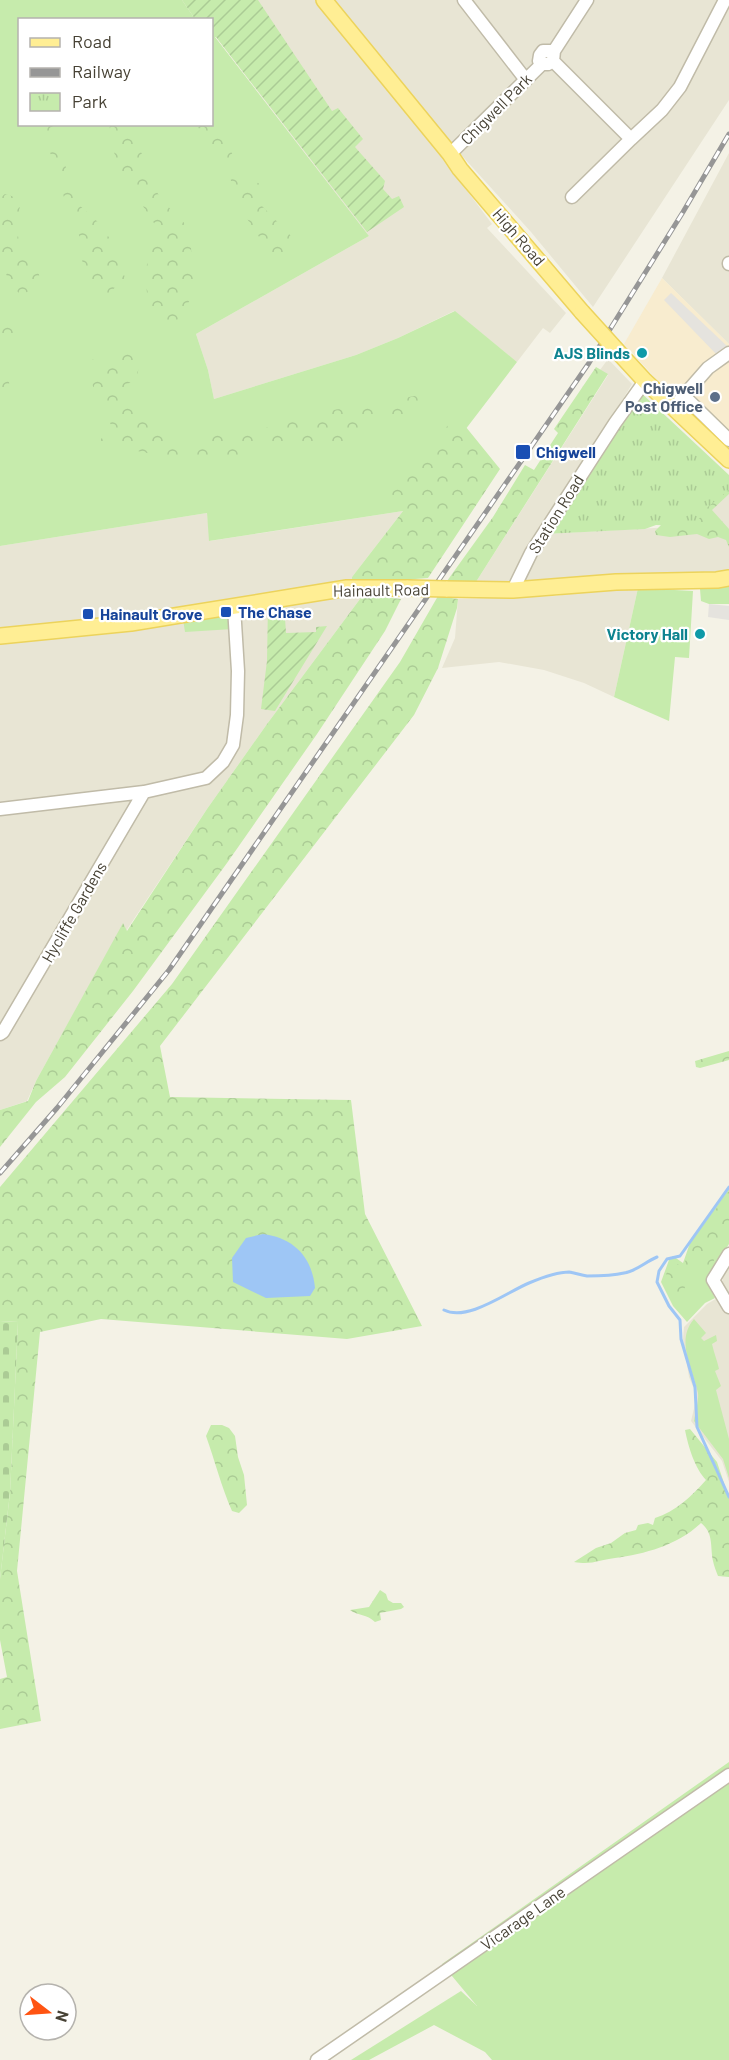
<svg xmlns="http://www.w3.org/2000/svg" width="729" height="2060" font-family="Barlow,sans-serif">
	<defs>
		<pattern id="forest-crowns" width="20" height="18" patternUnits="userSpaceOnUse" patternTransform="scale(1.5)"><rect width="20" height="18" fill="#c6ebac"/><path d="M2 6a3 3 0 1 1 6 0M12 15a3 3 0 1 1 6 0" fill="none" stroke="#abcb95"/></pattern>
		<pattern id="cemetery-stones" width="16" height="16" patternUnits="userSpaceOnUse" patternTransform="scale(1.5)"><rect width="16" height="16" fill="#c6ebac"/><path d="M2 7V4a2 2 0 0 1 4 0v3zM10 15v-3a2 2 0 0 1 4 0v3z" fill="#abcb95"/></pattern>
		<pattern id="park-tufts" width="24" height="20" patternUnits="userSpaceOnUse" patternTransform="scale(1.5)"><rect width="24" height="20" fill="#c6ebac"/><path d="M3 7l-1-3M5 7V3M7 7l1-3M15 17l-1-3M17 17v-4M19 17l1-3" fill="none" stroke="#abcb95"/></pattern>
		<pattern id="garden-furrows" width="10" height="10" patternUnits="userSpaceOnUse" patternTransform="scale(1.5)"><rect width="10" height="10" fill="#c6ebac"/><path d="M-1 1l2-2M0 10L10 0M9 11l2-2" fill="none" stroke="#abcb95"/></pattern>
	</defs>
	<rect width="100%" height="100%" fill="#f4f2e6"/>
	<path fill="#e8e5d4" d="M182,0H324L447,158L453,172L492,224L487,228L566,313L550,333L543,328L517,362L454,311L398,338L356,355L214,399L208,370L196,334L369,236L216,37H212V20L195,19Z
		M335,0H729V100L593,307L531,232L444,136Z
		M729,153V344L662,278Z
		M608,359L632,384L531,551L512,589L474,585L608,375L600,370Z
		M729,490V577L514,589L544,534L691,526Z
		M403,511L352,577L363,595L267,724L207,809L126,931L123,924L36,1081L27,1101L0,1110V546L207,513L210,541Z
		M638,588L614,697L584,683L544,670L499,662L442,668L455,638L458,599L556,596L589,591Z
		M729,1250V1482L722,1461L691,1421L697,1396L689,1377L683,1339L684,1327L707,1304L719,1297Z"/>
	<path fill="#f8eccf" d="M662,278L729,344V433L693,399V387L672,396L624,344Z"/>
	<path fill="#c6ebac" d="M0,0H182L195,19L20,20V124H212V37H215L369,236L196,334L208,370L214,399L356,355L398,338L455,311L517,362L403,511L209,541L207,513L0,546Z
		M729,585V604H709L701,601L700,589L705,587Z
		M638,588L693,591L689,658L675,657L669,721L614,697Z
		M232,612L233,629L185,632L183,619Z
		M729,1189V1244L710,1272L708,1284L715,1298L705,1303L687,1322L673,1306L661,1282L669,1260L673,1256L683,1263L690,1243Z
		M694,1319L706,1333L701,1338L704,1341L716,1335L717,1341L712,1344C714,1353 717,1360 719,1369L715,1371L721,1386L716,1390L729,1439V1478L723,1459L694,1421C695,1413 699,1401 698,1393C693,1369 675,1341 694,1319Z
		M729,1762V2060H492L485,2052L434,2025L369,2060H351L461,1991L477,2006L442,1964Z"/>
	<path fill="url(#forest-crowns)" d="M212,116L226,140L242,176L260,184L261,205L294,239V251L282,258L271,255L234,199L228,163L212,152L197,125L212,124Z
		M39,125H52L78,204L100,224L116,248L125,278L105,297L85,282L79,235L67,207L51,155Z
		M110,125C142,124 146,178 161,198C169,209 181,219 190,229L192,266L196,288L184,311L172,327L157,325L149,313L145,273L156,226C141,202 105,153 110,125Z
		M5,194L21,199L19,212L15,221L22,256L36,258L41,286L20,295L8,279L0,257V198Z
		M0,325L12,326L17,347L0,353Z
		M122,348L140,355L137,380L127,384L141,414H154L166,438L189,448L205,432L275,427L289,421L324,411L348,408H370L391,400L415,396L424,399L418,410L409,414L401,422L374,419L351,435L338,449L292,441L280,449L256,443C252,447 247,453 242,454C200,468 141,452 99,442L111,425L92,384L85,359L105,361L113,352Z
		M596,367L608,374L474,585L447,581L493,517L525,465L534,470L558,433L554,429Z
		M0,370L9,371V383L13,396L0,404Z
		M457,416L500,469L428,578L352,584V577L403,511L388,488Z
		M729,481V494L712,510L729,529V547L726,540L718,537L709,539L697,534L670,537L656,535L655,531L661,525Z
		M363,595L401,599L385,631L317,734L227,863L133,991L65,1077L36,1102L0,1147V1110L28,1101L36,1081L123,923L127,931L207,809L267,724Z
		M438,596L458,599L457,608L438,668L414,715L160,1046L170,1097L351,1100L365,1214L422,1326L347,1339L101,1319L40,1332L17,1571L41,1721L0,1729V1679L7,1677L0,1640V1579L10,1493L18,1322L0,1321V1187L172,984L400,662Z
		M729,1051V1060L700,1068L696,1067L695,1061Z
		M729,1191V1227C721,1233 721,1241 713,1247L714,1262L707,1272L695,1268L691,1273L684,1277L685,1287L683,1294L692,1309L688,1312L671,1296L664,1279L672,1261L681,1266L684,1265L691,1244Z
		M211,1425H222L229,1428L235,1436L238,1457L244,1475L247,1505L239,1513L232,1511C221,1486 215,1461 206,1436Z
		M690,1429L717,1462L729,1498V1577L718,1576C716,1571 714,1566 713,1561C710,1547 714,1533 701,1523C678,1545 645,1554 615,1558C598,1560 593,1565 574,1562L596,1548L611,1543L625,1533L636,1530L638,1525L648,1523L653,1525L655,1518C675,1512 692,1496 706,1480C695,1469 688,1446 685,1430Z
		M380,1590L386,1594L388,1600L393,1603H401L404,1607L401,1609L380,1613L381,1620L375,1622C367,1614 358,1616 350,1610L369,1607Z"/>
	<path fill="url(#cemetery-stones)" d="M0,1321L18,1322L10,1493L0,1579Z"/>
	<path fill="url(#park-tufts)" d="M638,390L729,475V490L704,510V514L691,526L656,525L645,529L544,534Z"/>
	<path fill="url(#garden-furrows)" d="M182,0H258L332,111L338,108L363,139L355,147L385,181L383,189L392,199L399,196L404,207L367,232L216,37H212V20L195,19Z
		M284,603L286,633L316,632V627L327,626L275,711L261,709L267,661L268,604Z"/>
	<path fill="#e5e3de" d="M671,293L728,347L718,356L664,300Z
		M709,604L729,606V620L708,617Z"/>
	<path fill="#9ec6f5" d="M263,1234C294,1238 312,1257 315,1288L310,1296L266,1298L233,1282L232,1258L246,1238Z"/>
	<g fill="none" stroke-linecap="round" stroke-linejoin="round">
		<path stroke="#9ec6f5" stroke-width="3" d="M729,1187L680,1256L667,1259L659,1271L657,1282L669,1306L680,1320L681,1339L695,1387L697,1427L729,1497
			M444,1310C468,1322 507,1292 529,1283C541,1278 557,1272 569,1272C575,1273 581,1275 587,1276C599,1276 612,1276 624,1273C637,1271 645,1262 657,1257"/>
		<g stroke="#c0bba8" stroke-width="15">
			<path id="minor" d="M464,0L526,80
				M554,51L587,0
				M553,61L631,139L662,110L680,87L725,0
				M450,154L542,64H548L553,61L554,51H543L540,55L539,61L542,64
				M572,197L631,139
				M729,263V264
				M683,395L729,440
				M673,408L708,368L729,353
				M513,590L531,553L615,423L645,381
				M0,809L144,792L206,778L223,762L233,745L237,715L238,671L234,607
				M0,1034L3,1032L144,792
				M729,1254L713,1280L729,1307
				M317,2060L729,1775"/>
		</g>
		<g stroke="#ecd35c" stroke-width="18">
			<path id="major" d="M324,0L450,154L460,169L582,312
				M621,355L645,381L729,460
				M446,589L513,590L616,582L717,580L729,578
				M0,636L131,623L347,588H408"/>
		</g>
		<use href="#minor" stroke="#fff" stroke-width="12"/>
		<use href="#major" stroke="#ffee94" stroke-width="15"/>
		<g stroke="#969696" stroke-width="5">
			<path id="rail" d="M0,1173L57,1108L169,970L589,363L683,212L729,134"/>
		</g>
		<use href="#rail" stroke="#fff" stroke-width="3" stroke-dasharray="9" stroke-linecap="butt"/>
		<g stroke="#ecd35c" stroke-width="18" stroke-linecap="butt">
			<path id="major-bridge" d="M582,312L621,355
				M408,588L446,589"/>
		</g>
		<use href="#major-bridge" stroke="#ffee94" stroke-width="15"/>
	</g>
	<g fill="#0f9aa8" stroke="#fff" stroke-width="2">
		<circle cx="642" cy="353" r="6"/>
		<circle cx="700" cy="634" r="6"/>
	</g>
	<circle fill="#5c6f8a" stroke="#fff" stroke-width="2" cx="715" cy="397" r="6"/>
	<g fill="#1a4fb4" stroke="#fff" stroke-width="2">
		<rect x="515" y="444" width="16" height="16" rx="3"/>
		<rect x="220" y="606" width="12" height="12" rx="3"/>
		<rect x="82" y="608" width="12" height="12" rx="3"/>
	</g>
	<g text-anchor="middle" stroke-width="4.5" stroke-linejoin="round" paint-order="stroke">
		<g font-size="16" fill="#474235" stroke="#fff">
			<text transform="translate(496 109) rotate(-45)" y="6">Chigwell Park</text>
			<text transform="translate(519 237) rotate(49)" y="6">High Road</text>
			<text transform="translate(556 514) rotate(-58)" y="6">Station Road</text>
			<text transform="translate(381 590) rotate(-1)" y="6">Hainault Road</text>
			<text transform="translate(74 912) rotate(-60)" y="6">Hycliffe Gardens</text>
			<text transform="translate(523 1918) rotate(-35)" y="6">Vicarage Lane</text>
		</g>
		<g font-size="16" font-weight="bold" fill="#0d838f" stroke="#fff" text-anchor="end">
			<text x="630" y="359">AJS Blinds</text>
			<text x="688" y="640">Victory Hall</text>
		</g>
		<g font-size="16" font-weight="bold" fill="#4e5e75" stroke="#fff" text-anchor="end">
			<text x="703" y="394">Chigwell<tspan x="703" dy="18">Post Office</tspan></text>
		</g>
		<g font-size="16" font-weight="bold" fill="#164399" stroke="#fff" text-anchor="start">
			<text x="536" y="458">Chigwell</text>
			<text x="238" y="618">The Chase</text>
			<text x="100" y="620">Hainault Grove</text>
		</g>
	</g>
	<rect x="18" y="18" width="195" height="108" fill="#ffffff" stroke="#b5b3ae" stroke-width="1.5"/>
	<rect x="30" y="38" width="30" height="9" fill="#ffee94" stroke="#b5b3ae" stroke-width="1.5"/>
	<text x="72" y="48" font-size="18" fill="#474235">Road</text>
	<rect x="30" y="68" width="30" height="9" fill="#969696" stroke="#b5b3ae" stroke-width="1.5"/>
	<text x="72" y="78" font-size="18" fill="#474235">Railway</text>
	<rect x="30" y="93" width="30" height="18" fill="url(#park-tufts)" stroke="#b5b3ae" stroke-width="1.5"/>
	<text x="72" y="108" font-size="18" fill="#474235">Park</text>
	<g transform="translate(48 2012) rotate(107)"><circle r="28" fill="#ffffff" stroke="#b5b3ae" stroke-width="1.5"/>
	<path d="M0-4.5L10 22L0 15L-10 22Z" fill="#ff5412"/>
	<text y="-9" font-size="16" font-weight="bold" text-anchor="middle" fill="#474235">N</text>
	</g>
</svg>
